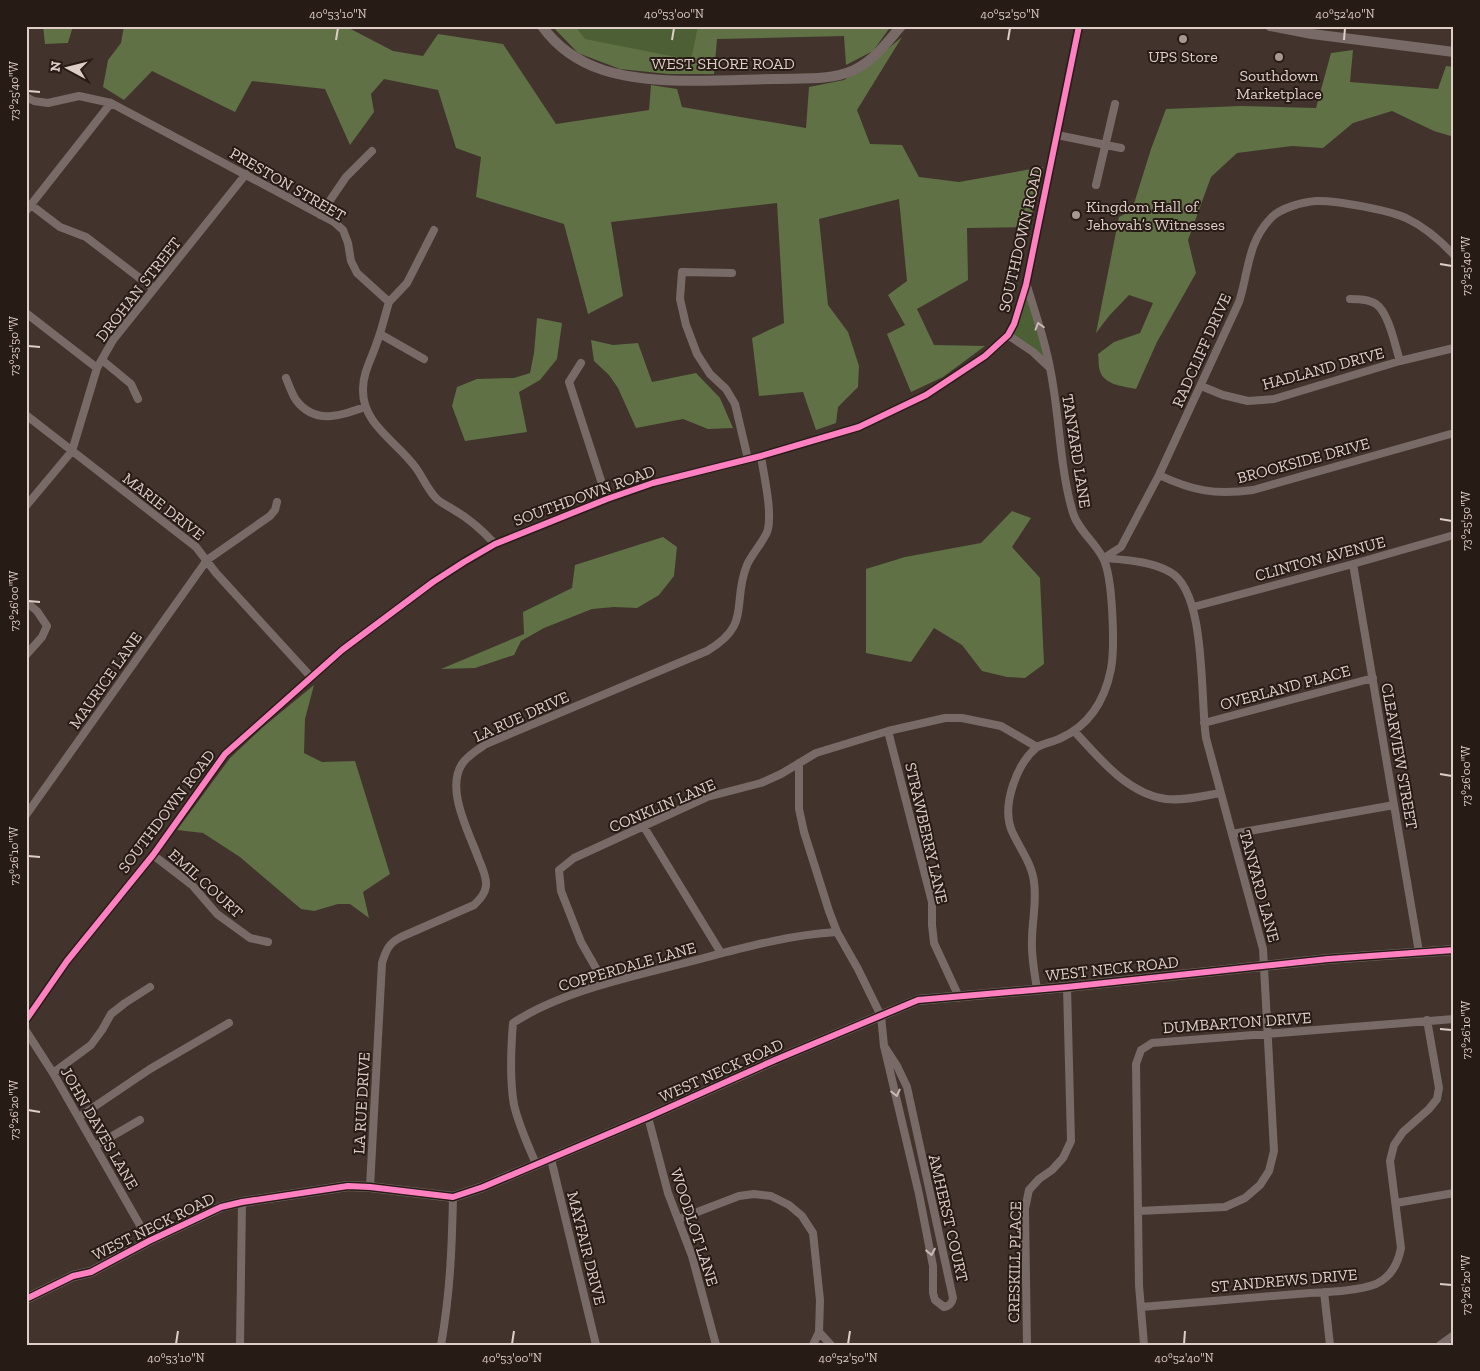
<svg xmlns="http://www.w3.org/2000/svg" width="1480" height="1371" font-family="'Zilla Slab',serif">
	<rect width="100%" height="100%" fill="#42332d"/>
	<path fill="#4d5f34" d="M560,26H716L694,68L586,55Z
		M1027,292L1047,361L1039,353L1012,334L1023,309Z"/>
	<path fill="#5f7145" d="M43,26H73L68,43L45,44Z
		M124,26H345L393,51L423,56L438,34L503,44L556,124L649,110L651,85L677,89L682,107L806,128L809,87L844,80L878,57L902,37L857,110L870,144L902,145L919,177L959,182L1043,167L1029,227L967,228L968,280L917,309L934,345L985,346L943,377L911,392L887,334L905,325L888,295L907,281L899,199L819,219L828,305L848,332L859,366L858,387L838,407L836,423L816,430L803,392L759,396L752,338L784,323L777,203L611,222L623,296L588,314L564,224L476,197L481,157L456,148L438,90L384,79L371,94L374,112L350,145L325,89L252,81L235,112L152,71L124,100L103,87L108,60L121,43Z
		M552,26H575L585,39L691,60L698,26H891L873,51L846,65L844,36L717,39L714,74H668L620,69L578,53Z
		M1353,50L1350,82L1438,89L1446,66L1454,67V137L1434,131L1392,111L1353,123L1323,148L1292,146L1237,153L1211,177L1188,240L1196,273L1157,342L1136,389C1123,386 1104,385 1100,371C1098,366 1099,359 1098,354L1114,342L1140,333L1153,303L1129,295L1109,316L1096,333L1119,217L1132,210L1151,149L1166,109L1241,106L1316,108L1331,53Z
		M537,318L562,323L557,359L540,380L519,392L527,432L465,441L452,406L457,387L477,379L514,378L530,373L534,353Z
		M591,340L613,345L638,343L652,382L696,373L720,398L733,428L708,429L683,419L636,428L618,388L609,375L594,361Z
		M1012,511L1031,518L1012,547L1040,578L1044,664L1025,678L1007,677L982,671L962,645L934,628L911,662L866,653V569L905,557L981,543Z
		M663,537L677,547L674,576L659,595L637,608L614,607L592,609L544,628L521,641L514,655L475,668L441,669L524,634L523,612L572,588L575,565Z
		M314,685L305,719L304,753L322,762L355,761L390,874L363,892L369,918L350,904H338L314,911L301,909L240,857L203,833L177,830L230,758L263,727Z"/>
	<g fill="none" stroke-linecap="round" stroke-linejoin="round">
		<path stroke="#786b67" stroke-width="8" d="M26,97L34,101L48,103L79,96L111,103L334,222L343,230L348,243L351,261L357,273L389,302C385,315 382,329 377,342C372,358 363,372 363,389C362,425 398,442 416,468C424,479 428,491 438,500C443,504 448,506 454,510C470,519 483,531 495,544
			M1057,135L1121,148
			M1096,185L1115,104
			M31,205L60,227L86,237L154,289
			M26,211L111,103
			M320,215L346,177L372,151
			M732,273L682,272L680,299L686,325L697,354L710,374L726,389L735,404L748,459
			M1027,286C1035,313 1045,340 1050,368C1060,416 1059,466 1073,513C1078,530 1095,542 1103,558C1113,577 1115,647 1111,669C1105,699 1090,725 1061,738C1054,742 1042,743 1036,748C1017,764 1002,804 1011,829C1018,846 1032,863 1034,882C1037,902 1032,921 1032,940C1031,957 1035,974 1037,990
			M1350,299C1358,299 1369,299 1376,304C1389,313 1395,346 1400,361
			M389,302L407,283L434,230
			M26,313L97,368
			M380,334L424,359
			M1008,335L1033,352L1049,367
			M102,360L131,384L138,399
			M581,363L569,382L607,499
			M286,378C289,385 292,394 296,400C315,425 340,416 365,407
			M1201,386L1223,395L1248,401L1274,399L1400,361L1454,348
			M26,415L196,547L216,573L311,677
			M1159,475C1193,491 1215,495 1253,490L1454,433
			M26,506L72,451L97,368L113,340L246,174
			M1104,558C1126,560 1151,561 1170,572C1207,592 1200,700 1206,738L1263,949L1274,1151L1269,1171L1260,1185L1245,1198L1225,1207L1138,1211
			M1104,558L1121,547L1159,475L1239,302C1249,271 1247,243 1271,218C1280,208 1303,202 1316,201C1335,200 1388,210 1406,218C1425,227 1440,240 1454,255
			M1353,564L1419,952
			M26,602L37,611L47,626L42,637L26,655
			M1193,607L1353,564L1454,535
			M1204,723L1373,678
			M888,731L932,902V925L934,943L959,997
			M1075,732C1100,759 1128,794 1166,799C1184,801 1202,796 1220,793
			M799,763V809L804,832L829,911L837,932L858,969L881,1016L884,1046L919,1194L933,1266V1293L935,1300L944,1307C950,1306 952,1303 953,1298L907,1087L897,1066L884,1046
			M26,815L207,560L270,516L275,510L277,502
			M644,827L721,953
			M1232,834L1394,805
			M153,855L192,885L217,914L250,938L268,942
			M605,984L581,942L561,891L559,870L574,858L707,797L761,783L781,774L816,753L888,731L945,718H962L1001,726L1037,747
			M26,1020L67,961L153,855L225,754L342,650L433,582L464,562L495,544L607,499L653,483L761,456L859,427L926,395L985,356L1008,335L1014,324L1026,285L1079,26
			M26,1031L53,1073L149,1241
			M53,1073L91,1045L102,1030L111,1014L125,1003L150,987
			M79,1117L150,1069L229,1023
			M648,1117L668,1193L692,1256L716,1345
			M95,1146L140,1120
			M551,1159L596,1345
			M536,1164C528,1145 519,1126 514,1105C510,1082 511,1047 513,1023C560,992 627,978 681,964C732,951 784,935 837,932
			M370,1187L382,963C386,950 389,943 401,937L474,905C480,899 485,894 486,886C487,878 482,867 479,860C470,834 445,790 462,764C468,755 477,750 486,744L707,651C753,624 731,604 747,565C751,555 767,537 768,529C772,509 764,477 761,456
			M1396,1203L1454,1193
			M679,1219L739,1196L754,1194L771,1196L789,1205L802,1216L813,1233L820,1300L819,1332L813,1345
			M1324,1292L1330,1345
			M1141,1307C1193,1303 1245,1298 1297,1294C1319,1292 1355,1292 1376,1284C1391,1277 1398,1264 1401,1248L1390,1161L1394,1145L1403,1132L1429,1109L1437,1099L1439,1088L1427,1020
			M819,1332L831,1345
			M240,1345L242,1202
			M441,1345C450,1295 452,1247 453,1197
			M1027,1345L1025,1209L1029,1190L1039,1179L1052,1170L1063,1158L1071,1141L1067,987
			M1144,1345L1139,1285L1136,1064L1141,1050L1152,1043L1454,1019
			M1440,1345L1454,1335"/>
		<path stroke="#786b67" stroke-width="10" d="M542,26C557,47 579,62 603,70C653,86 722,80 774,79C800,78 830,81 854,70C873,61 888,42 901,26
			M1270,26L1312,34L1454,52
			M26,1299L73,1276L91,1272L149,1241L221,1207L242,1202L348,1186L370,1187L453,1197L483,1187L648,1117L775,1060L918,1000L1067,987L1328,959L1454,950"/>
		<g stroke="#271b16" stroke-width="9">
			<path id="cycleway" d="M26,1020L67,961L153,855L225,754L342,650L433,582L464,562L495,544L607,499L653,483L761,456L859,427L926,395L985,356L1008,335L1014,324L1026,285L1079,26
				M26,1299L73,1276L91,1272L149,1241L221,1207L242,1202L348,1186L370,1187L453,1197L483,1187L648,1117L775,1060L918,1000L1067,987L1328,959L1454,950"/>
		</g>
		<use href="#cycleway" stroke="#ff80c0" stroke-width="6"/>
	</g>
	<defs><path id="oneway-chevron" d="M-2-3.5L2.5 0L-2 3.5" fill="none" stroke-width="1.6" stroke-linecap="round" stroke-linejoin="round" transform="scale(1.25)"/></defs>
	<g stroke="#cab9b4">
		<use href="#oneway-chevron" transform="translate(1039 326) rotate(-106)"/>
		<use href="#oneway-chevron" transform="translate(896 1093) rotate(77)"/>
		<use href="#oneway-chevron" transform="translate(931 1252) rotate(79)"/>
	</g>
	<path fill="none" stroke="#dfcdc7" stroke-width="2" d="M336,40L338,28M672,40L674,28M1008,40L1010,28M1344,40L1345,28M28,91L40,92M1440,264L1452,266M28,346L40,347M1440,519L1452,521M28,601L40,602M1440,774L1452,776M28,856L40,857M1440,1029L1452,1030M28,1110L40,1112M1440,1284L1452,1285M176,1344L178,1331M512,1344L514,1331M848,1344L850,1331M1184,1344L1185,1331"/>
	<g fill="#a89791" stroke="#271b16" stroke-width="2">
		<circle cx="1183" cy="39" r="5"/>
		<circle cx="1279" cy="57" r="5"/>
		<circle cx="1076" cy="215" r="5"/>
	</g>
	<g text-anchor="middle" stroke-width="4" stroke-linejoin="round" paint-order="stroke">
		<g font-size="16" fill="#dfcdc7" stroke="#271b16">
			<text x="1183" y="62">UPS Store</text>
			<text x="1279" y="81">Southdown<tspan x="1279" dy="18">Marketplace</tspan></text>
			<text x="1086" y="212" text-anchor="start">Kingdom Hall of<tspan x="1086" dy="18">Jehovah’s Witnesses</tspan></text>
		</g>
		<g font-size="16" fill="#dfcdc7" stroke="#271b16">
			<text x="723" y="69">WEST SHORE ROAD</text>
			<text transform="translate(288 184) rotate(30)" y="6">PRESTON STREET</text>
			<text transform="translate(1020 239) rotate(-77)" y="6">SOUTHDOWN ROAD</text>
			<text transform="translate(138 289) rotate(-52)" y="6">DROHAN STREET</text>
			<text transform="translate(1201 350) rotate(-66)" y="6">RADCLIFF DRIVE</text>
			<text transform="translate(1323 368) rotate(-15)" y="6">HADLAND DRIVE</text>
			<text transform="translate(1077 451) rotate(81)" y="6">TANYARD LANE</text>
			<text transform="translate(1303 460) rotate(-15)" y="6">BROOKSIDE DRIVE</text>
			<text transform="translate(584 495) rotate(-20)" y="6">SOUTHDOWN ROAD</text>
			<text transform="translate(164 506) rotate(38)" y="6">MARIE DRIVE</text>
			<text transform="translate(1320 558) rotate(-15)" y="6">CLINTON AVENUE</text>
			<text transform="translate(105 680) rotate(-55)" y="6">MAURICE LANE</text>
			<text transform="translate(1285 687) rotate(-15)" y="6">OVERLAND PLACE</text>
			<text transform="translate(521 716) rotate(-24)" y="6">LA RUE DRIVE</text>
			<text transform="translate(1400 756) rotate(80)" y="6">CLEARVIEW STREET</text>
			<text transform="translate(662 805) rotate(-23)" y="6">CONKLIN LANE</text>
			<text transform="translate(166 811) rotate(-53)" y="6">SOUTHDOWN ROAD</text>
			<text transform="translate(927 833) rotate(77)" y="6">STRAWBERRY LANE</text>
			<text transform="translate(206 883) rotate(42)" y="6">EMIL COURT</text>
			<text transform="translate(1260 886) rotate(75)" y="6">TANYARD LANE</text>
			<text transform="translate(627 966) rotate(-16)" y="6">COPPERDALE LANE</text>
			<text transform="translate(1112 968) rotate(-6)" y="6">WEST NECK ROAD</text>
			<text transform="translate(1237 1022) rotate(-4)" y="6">DUMBARTON DRIVE</text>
			<text transform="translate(721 1070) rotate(-24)" y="6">WEST NECK ROAD</text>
			<text transform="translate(361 1103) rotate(-87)" y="6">LA RUE DRIVE</text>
			<text transform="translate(100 1128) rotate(60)" y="6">JOHN DAVES LANE</text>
			<text transform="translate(949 1218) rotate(77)" y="6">AMHERST COURT</text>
			<text transform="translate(153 1226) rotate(-26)" y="6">WEST NECK ROAD</text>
			<text transform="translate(695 1227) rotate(72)" y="6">WOODLOT LANE</text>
			<text transform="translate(587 1248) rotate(76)" y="6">MAYFAIR DRIVE</text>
			<text transform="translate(1014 1262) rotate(-89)" y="6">CRESKILL PLACE</text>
			<text transform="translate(1284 1280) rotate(-5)" y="6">ST ANDREWS DRIVE</text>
		</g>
	</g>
	<rect width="1480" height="1371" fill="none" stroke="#271b16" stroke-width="55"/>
	<g transform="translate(68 68) rotate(277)" stroke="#271b16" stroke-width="4" paint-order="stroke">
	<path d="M0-4L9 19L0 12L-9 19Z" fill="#dfcdc7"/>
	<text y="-8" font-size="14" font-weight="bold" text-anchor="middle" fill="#dfcdc7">N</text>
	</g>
	<rect x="28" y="28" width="1424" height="1316" fill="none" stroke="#dfcdc7" stroke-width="2"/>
	<g font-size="12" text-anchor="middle" fill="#dfcdc7">
		<text x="338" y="18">40°53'10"N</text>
		<text x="674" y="18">40°53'00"N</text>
		<text x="1010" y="18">40°52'50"N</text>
		<text x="1345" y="18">40°52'40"N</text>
		<text transform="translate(14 91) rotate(-90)" y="4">73°25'40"W</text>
		<text transform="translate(1466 266) rotate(-90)" y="4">73°25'40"W</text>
		<text transform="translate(14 346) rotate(-90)" y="4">73°25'50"W</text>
		<text transform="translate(1466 521) rotate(-90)" y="4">73°25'50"W</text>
		<text transform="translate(14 601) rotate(-90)" y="4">73°26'00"W</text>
		<text transform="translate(1466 776) rotate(-90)" y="4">73°26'00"W</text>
		<text transform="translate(14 856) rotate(-90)" y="4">73°26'10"W</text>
		<text transform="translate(1466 1030) rotate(-90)" y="4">73°26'10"W</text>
		<text transform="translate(14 1110) rotate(-90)" y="4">73°26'20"W</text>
		<text transform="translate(1466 1285) rotate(-90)" y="4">73°26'20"W</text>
		<text x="176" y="1362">40°53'10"N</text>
		<text x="512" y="1362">40°53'00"N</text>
		<text x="848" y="1362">40°52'50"N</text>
		<text x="1184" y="1362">40°52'40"N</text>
	</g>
</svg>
